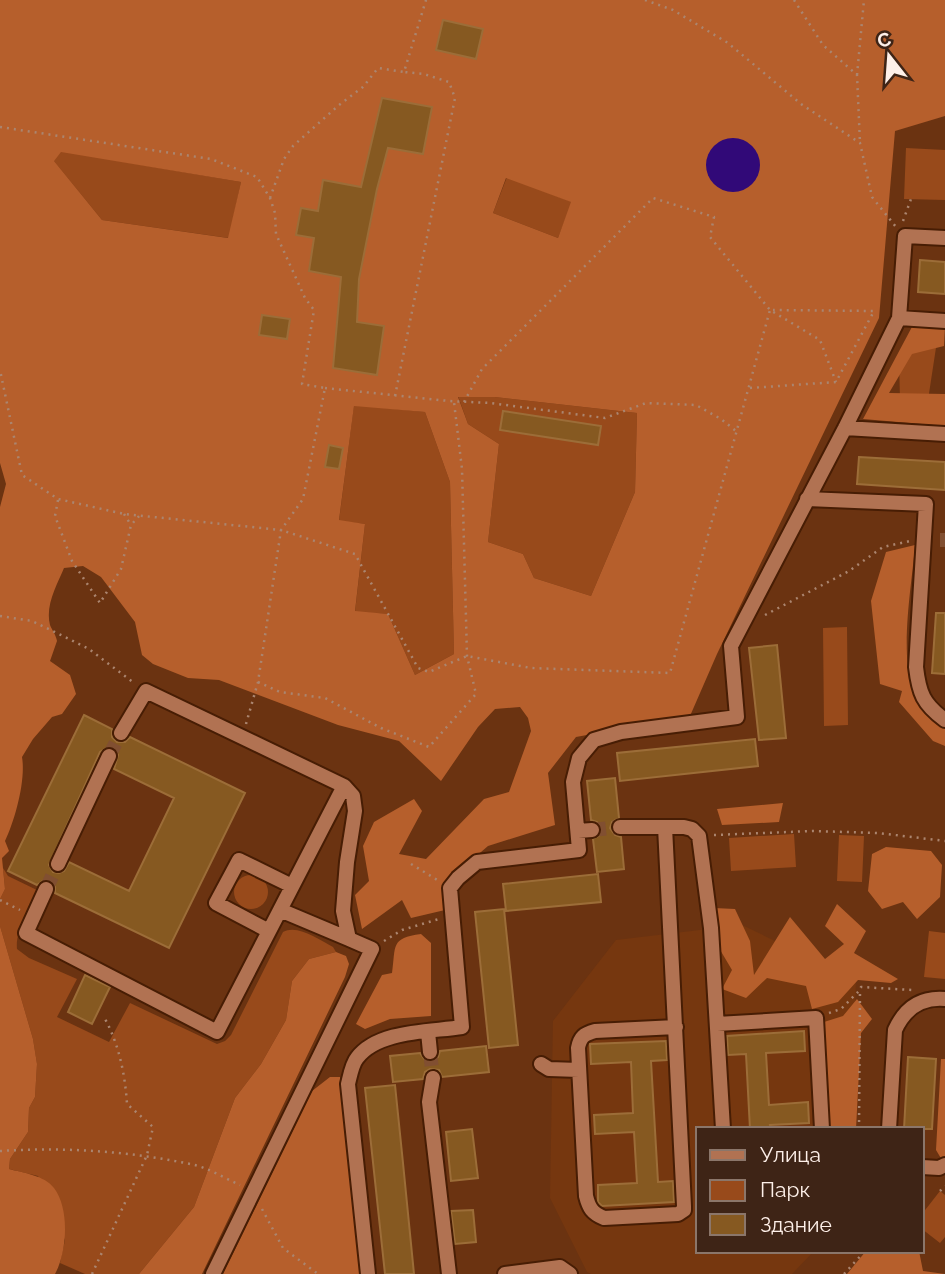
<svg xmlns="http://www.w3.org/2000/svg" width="945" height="1274" font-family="Raleway,sans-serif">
	<rect width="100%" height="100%" fill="#6b3311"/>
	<path fill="#76370f" d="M742,925L856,980L851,1129H698V1251H814L792,1274H591L587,1272L550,1198L553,1021L616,940Z"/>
	<path fill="#984a1b" d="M906,148L945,150V200L904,199Z
		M61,151L241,182L229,238L102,220L53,160Z
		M507,177L572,202L558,238L493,213Z
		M939,328L928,400H900L899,359Z
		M458,396L495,397L637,413L635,492L591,596L534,578L523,554L488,542L499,444L468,424Z
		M354,405L425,412L450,482L454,654L415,675L388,614L355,612L365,524L339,521Z
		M847,627L848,725L824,726L823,628Z
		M794,834L796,867L731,871L729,838Z
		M839,835L864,836L862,882L837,881Z
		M3,868L8,876L39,891C31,908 15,930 17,949L29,958L77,979L57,1017L109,1042L130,1003L217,1044L225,1041L231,1035L283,932C298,924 319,940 333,947L336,952L309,959L292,981L286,1020L261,1064L235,1098L194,1207L139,1274H85L60,1263L65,1240L38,1176L9,1169L10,1159L28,1132L29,1108L35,1097L37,1064L33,1039L0,926V899L5,889Z
		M234 892a17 17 0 1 1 34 0a17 17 0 1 1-34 0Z
		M929,931L945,933V979L924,977Z
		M940,1191L945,1195V1237L940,1243L922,1229V1214Z"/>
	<path fill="#b65f2c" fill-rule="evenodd" d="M0,0H945V116L895,131L879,318L717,654L690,716L576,737L548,773L555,825L488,846L446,882L445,910L411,918L402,900L362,929L355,895L369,881L363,846L374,822L414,799L422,811L399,854L426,859L484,799L509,792L531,731L528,718L520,707L495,709L478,727L441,781L399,741L338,725L219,680L188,678L153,664L142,655L135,622L101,577L83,566L64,568C57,585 45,605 50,625C52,630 56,635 57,641L50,661L70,675L76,694L62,714L52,717L33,739L22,757C26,780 15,820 5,841L9,851L2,858L5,889L0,899V507L6,484L0,463ZM61,152L241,182L228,238L102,220L54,161ZM506,178L571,202L558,238L493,213ZM458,397H495L637,413L635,492L591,596L534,578L523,554L488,542L499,444L468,424ZM354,406L425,412L450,482L454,654L415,675L388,614L355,611L365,524L339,520Z
		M913,325L945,326L944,346L912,354L889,393L945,394V426L863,419Z
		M915,545C912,589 894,675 923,710C928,716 938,721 945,725V746L933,741L899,702L902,691L880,684L871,601L886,552Z
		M783,803L779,822L722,825L717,809Z
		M886,847L931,851L942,865L940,897L917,919L903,902L882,909L868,891L872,854Z
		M837,904L866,931L854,953L898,979L891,983L858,980L838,1002L812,1009L806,986L767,978L746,998L722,989L732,970L716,943L714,908L735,909L750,941L754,975L790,917L825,959L844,944L825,926Z
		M0,926L33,1039L37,1064L35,1097L29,1108L28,1132L10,1159L9,1169C23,1173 44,1175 54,1188C70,1209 67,1252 55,1274H0Z
		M421,934L431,943V1016L390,1019L365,1029L356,1024L382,975L392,973C396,946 390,938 421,934Z
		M336,952L346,956L349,964L345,977L202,1274H139L194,1207L235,1098L261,1064L286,1020L292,981L309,959Z
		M857,999L872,1019L861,1033L856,1129H827L824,1022L843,1016Z
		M941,1059H945V1165L936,1150Z
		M330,1077H340L361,1255L369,1274H223L312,1091Z
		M866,1251H919L923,1271L945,1274H847Z"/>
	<path fill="#310978" d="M706 165a27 27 0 1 1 54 0a27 27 0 1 1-54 0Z"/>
	<path fill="#865921" stroke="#9c6d38" stroke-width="2" fill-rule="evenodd" d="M443,20L483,29L476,59L436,50Z
		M382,98L432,107L423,154L388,148L377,189L359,279L357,322L384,326L377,375L333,368L341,277L309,271L314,238L296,235L301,208L318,211L323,180L361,187Z
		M920,260L945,262V294L918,292Z
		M262,315L290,319L287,339L259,335Z
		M503,411L601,426L598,445L500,430Z
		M329,445L343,448L339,469L325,467Z
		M859,457L945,462V490L857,484Z
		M936,613H945V674L932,673Z
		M777,645L786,738L759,740L749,648Z
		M84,715L112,729V737L117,742H125L130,737L245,793L169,948L55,893V887L51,881L44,880L37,885L8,871ZM108,747L114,748L118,755L114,769L174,798L129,891L69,862L64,871L59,873L53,872L49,865L100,752Z
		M755,739L758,766L620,781L617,753Z
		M615,778L619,818L612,822L610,828L615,835L621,837L624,869L597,872L593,839L600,835L601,829L597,822L591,820L587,781Z
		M598,874L601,902L506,911L503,884Z
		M504,909L518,1045L489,1048L475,912Z
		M85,975L110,987L92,1024L68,1012Z
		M804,1031L805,1051L766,1053L769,1105L808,1102L809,1123L770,1125L771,1129H750L746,1054L728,1055L727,1036Z
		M666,1041L667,1060L651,1061L658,1182L673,1181L674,1202L602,1206L598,1202V1185L637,1183L634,1132L595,1134L594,1115L633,1113L631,1062L591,1064L590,1044Z
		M486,1046L489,1072L442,1077L439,1070L430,1069L425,1072L423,1079L393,1082L390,1056L420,1053L425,1060L432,1061L438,1057L440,1051Z
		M908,1057L936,1059L932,1129H904Z
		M395,1085L403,1163L414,1274H385L365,1088Z
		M472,1129L478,1178L451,1181L446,1132Z
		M473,1210L476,1242L455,1244L451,1211Z"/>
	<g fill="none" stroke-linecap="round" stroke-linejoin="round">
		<path stroke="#814f31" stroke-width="14" stroke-dasharray="14 7" stroke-linecap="butt" d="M940,540H945
			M109,756L121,733
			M592,830L620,827
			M46,889L58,864
			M430,1052L433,1078"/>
		<g stroke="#471d04" stroke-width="18">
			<path id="minor" d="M945,238L905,236L899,318L945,321
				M845,428L945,434
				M807,499L926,504L916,667C919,693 923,704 945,720
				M121,733L146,691L344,786L353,796L355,811L347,862L343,911L349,939L372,949L213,1274
				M620,827H684L692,829L699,836L711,928L723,1129
				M665,827L684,1206V1210L678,1214L604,1218C592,1213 589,1208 586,1196L578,1048C580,1037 584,1034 595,1031L676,1027
				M578,831L592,830
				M58,864L109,756
				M46,889L26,933L217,1032L280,910L349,939
				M280,910L344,786
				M269,931L216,903L239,860L292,886
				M717,1024L816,1018L822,1129
				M428,1032L430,1052
				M541,1064L549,1069L579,1070
				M433,1078L429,1102L449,1274
				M889,1129L895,1030C905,1008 921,997 945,999
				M922,1167L939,1168L945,1165
				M368,1274L348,1084C350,1076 352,1064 357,1058C378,1030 430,1032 462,1027L450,888L458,878L477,862L579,850L573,782L579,758L594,740L621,732L737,717L731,646L845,428L899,318
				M505,1274L560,1267L570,1274"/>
		</g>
		<path stroke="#ab856f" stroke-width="2.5" stroke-dasharray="2 5" stroke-linecap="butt" d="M645,0L673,10L728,43L801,104L860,143L872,197L896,227
			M794,0L823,45L857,75L860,143
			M857,75L864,0
			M0,127L211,159L257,177L270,198L275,213L276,234L305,298L314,310L302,384L325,388L303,499L281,530L124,514L58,499L22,475L0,370
			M270,198L284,159L293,146L339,105L363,87L378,68L404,72
			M903,221L911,199
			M325,388L449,401L490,403L605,418L646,403L696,405L721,419L736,431
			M750,388L836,382L874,311L773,310
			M395,396L455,98L449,82L424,74L404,72L426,0
			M464,402L482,369L653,198L714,217L710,237L770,310L820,340L836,382
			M58,500L55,516L72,561L100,603L121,569L131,525L140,515
			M124,514L131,525
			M765,615L849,571L883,547L910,541
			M0,616L32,621L65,637L89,649L134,683
			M258,682L280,692L325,698L381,728L429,747L476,694L467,656L462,469L454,402
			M246,724L258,682L281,530L355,554L418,668L429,672L467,656L531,668L670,673L770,310
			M714,835L813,831L878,833L945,841
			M411,864L439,881
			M0,900L20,910
			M384,941L402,930L439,919
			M829,1013L841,1009L860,990L861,987L912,990
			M859,1129L860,990
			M0,1151C64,1147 128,1151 190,1164C207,1167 224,1178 240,1185
			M940,1191L945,1186
			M262,1209L283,1248L318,1274
			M92,1274L147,1155L153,1127L127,1104C125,1074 119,1044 104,1017
			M844,1274L865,1251"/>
		<use href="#minor" stroke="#b17252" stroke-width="14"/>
	</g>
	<rect x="696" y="1127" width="228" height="126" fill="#3e2416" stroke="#8b766a" stroke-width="2"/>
	<rect x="710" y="1150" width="35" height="10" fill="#b17252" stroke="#8b766a" stroke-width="2"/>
	<text x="760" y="1162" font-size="21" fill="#fef0e9">Улица</text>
	<rect x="710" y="1180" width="35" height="21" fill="#984a1b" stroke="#8b766a" stroke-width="2"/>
	<text x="760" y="1197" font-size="21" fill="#fef0e9">Парк</text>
	<rect x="710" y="1214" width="35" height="21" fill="#865921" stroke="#8b766a" stroke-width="2"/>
	<text x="760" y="1232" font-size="21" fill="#fef0e9">Здание</text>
	<g transform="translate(889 56) rotate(343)" stroke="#3e2416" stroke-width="5" paint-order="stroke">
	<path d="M0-5L12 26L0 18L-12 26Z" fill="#fef0e9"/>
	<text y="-10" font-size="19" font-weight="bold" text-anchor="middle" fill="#fef0e9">С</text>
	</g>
</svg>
